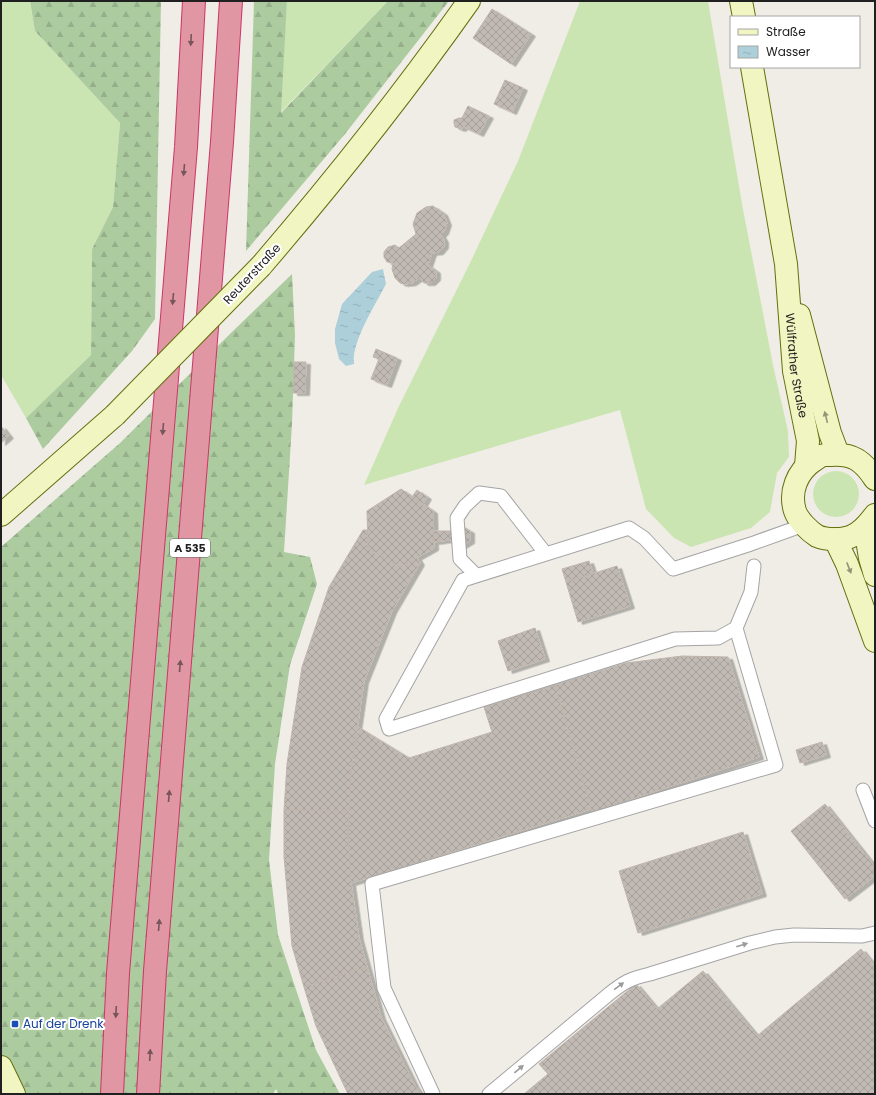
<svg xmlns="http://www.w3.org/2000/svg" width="876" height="1095" font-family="Poppins,sans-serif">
	<defs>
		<pattern id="forest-firs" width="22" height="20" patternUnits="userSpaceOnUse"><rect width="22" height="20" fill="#accca0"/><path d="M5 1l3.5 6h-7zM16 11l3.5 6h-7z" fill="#94af8a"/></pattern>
		<pattern id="water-ripples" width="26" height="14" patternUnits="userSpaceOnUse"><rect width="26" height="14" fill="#accfda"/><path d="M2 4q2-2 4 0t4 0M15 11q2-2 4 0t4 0" fill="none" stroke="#94b1bb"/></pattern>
		<pattern id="building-cross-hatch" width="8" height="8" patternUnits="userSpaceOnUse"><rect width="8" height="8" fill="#c0b9b4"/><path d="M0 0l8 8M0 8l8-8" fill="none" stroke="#a59f9a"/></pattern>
		<filter id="shadow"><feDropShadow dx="4.5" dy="2.5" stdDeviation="0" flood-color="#0004"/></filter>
	</defs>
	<rect width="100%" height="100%" fill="#f0ede7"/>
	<path fill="#cbe5b2" d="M1,1H30L35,31L120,123L113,207L92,249L91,355L26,418L1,375Z
		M287,1H388L280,113Z
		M580,1H708L742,204L773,365L788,431L789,457L777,473L770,512L751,528L691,547L674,538L646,509L620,410L364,485L399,406L470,263L518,161Z
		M813 494a23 23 0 1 1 46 0a23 23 0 1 1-46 0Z"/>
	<path fill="url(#forest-firs)" d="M30,1H161L155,319L132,351L43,449L26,418L91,355L92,249L113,207L120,123L35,31Z
		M254,1H287L281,113L388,1H449L345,134L246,251Z
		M292,274L295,335L292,424L284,552L310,557L317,584L290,665L275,764L269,860L278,935L316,1050L340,1094H278L276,1089L273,1094H1V547L120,443L234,330Z"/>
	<path fill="url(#water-ripples)" d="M383,269L386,284C376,304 351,342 354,364L346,366L339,359L335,343V329L342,304L372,272Z"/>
	<path fill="url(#building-cross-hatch)" stroke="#c0b5ab" filter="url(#shadow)" d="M492,9L531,34L511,64L473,38Z
		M505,80L523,88L512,112L494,104Z
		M468,106L489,116L479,134L464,127L461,129L455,127L454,123V120L459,118H462Z
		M433,206L443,213L447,223L444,232L441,235L444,240V246L439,252L432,253L428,265L436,271V278L431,283H424L419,278L412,283L404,284L400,283L395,278L392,269L393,263L387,262L384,257V252L388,247L395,245L399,248L416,234L413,224L417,213L426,207Z
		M376,349L397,358L387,385L371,379L379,359L373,357Z
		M294,362H306L305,393H293Z
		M1,426L9,436L1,443Z
		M401,489L433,511L434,548L400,567L368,548L367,511Z
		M417,490L427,497L423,504L412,497Z
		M460,525L470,531V541L460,547L449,540L434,542L433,531H450Z
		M363,530H367L368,548L400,567L417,558L420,563L392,611L364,681L351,770L349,811L284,810L287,764L302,667L329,587Z
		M589,561L593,573L566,582L562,569Z
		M617,566L630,606L578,622L566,582Z
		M535,628L545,659L508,671L498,641Z
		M682,656L728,657L759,757L592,812L555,685L626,663Z
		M555,685L591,809L351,883L348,833L351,770L358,727L409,758L492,732L484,707Z
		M822,742L826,755L800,763L796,750Z
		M825,804L875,867V876L845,899L791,831Z
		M284,810L349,811L348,833L351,883L359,938L367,967L304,987L292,946L284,857Z
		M743,832L762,894L638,933L619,871Z
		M861,949L875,966V1094H524L548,1074L539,1064L636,984L657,1009L703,971L757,1036Z
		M367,967L381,1017L415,1086L421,1094H348L316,1026L304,987Z"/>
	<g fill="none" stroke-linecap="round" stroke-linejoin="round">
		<g stroke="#a4a4a4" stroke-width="15">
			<path id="service" d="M754,566L751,592L736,628L718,638L675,639L389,729L386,719L463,580L629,528L644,538L673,569L751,544L804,525
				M476,575L460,559L457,518L465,506L479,493L501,496L546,554
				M863,790L875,821
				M433,1094L384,988L372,884L776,765L736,628
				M489,1094L609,994C624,982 631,978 650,974L750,943L775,937L794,935L862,936L875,933"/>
		</g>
		<g stroke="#64700e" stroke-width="24">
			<g id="secondary">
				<path d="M741,1L744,17"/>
				<path id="s1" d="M752,67L786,264L794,371L808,441L806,466"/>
				<path d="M261,266C334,181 404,93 469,1"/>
				<path d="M799,315L830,433L838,454"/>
				<path d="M875,479C863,461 853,453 830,455C827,455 823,455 821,456C818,457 816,460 813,461C797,472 789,492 795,511C798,520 809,531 817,536C826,540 841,540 850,537C861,533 868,524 875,515"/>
				<path d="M1,515L115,415"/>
				<path d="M865,527L870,558L875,575"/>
				<path d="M835,539L847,564L875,641"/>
				<path d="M1,1067L14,1094"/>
			</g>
		</g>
		<g stroke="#cd3567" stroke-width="24">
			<path id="motorway" d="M112,1094L118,973L186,147L194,1
				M148,1094L155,971L222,142L231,1"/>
		</g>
		<use href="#service" stroke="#fff" stroke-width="13"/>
		<use href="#secondary" stroke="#f1f5c1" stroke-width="22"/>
		<use href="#motorway" stroke="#e096a3" stroke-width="22"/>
		<g stroke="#64700e" stroke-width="24" stroke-linecap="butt">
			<path id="secondary-bridge" d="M115,415L261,266"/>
		</g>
		<use href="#secondary-bridge" stroke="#f1f5c1" stroke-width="22"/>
	</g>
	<defs><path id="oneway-solid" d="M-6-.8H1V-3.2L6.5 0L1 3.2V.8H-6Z"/></defs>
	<g fill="#76555b">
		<use href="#oneway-solid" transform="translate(191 40) rotate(93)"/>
		<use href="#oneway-solid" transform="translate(184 170) rotate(95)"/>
		<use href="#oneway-solid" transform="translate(173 299) rotate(95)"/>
		<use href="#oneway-solid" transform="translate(163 429) rotate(95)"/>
		<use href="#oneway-solid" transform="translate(180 666) rotate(-85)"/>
		<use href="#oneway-solid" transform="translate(169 796) rotate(-85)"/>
		<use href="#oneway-solid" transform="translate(159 925) rotate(-85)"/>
		<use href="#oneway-solid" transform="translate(116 1012) rotate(93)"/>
		<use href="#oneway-solid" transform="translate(150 1055) rotate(-87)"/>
	</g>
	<g fill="#939579">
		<use href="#oneway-solid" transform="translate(826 417) rotate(-104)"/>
		<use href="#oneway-solid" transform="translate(849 568) rotate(69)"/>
	</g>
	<g fill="#9b9b9b">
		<use href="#oneway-solid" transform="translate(742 945) rotate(-17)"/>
		<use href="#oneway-solid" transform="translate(619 986) rotate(-36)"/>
		<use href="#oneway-solid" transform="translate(519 1069) rotate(-40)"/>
	</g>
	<rect fill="#1a4fb4" stroke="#fff" stroke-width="1.5" x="11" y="1020" width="8" height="8" rx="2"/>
	<g text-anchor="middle" stroke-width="4" stroke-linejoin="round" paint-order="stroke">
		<rect fill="#fff" stroke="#636363" stroke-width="1" x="170" y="539" width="40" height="18" rx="3"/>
		<g font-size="11" font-weight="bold" fill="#202020">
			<text x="190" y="552">A 535</text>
		</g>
		<g font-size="12" fill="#202020" stroke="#fff">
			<text transform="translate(252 274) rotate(-47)" y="4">Reuterstraße</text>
			<text dy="4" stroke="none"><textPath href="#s1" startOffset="302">Wülfrather Straße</textPath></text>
		</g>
		<g font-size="12" fill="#164399" stroke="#fff" text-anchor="start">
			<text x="23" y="1028">Auf der Drenk</text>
		</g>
	</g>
	<rect width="876" height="1095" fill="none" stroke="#202020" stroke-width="4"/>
	<rect x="730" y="16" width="130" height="52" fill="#ffffff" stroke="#a6a6a6"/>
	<rect x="738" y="29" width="20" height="6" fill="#f1f5c1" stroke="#a6a6a6"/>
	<text x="766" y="36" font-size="12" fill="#202020">Straße</text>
	<rect x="738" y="46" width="20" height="12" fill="url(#water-ripples)" stroke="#a6a6a6"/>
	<text x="766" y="56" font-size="12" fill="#202020">Wasser</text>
</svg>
